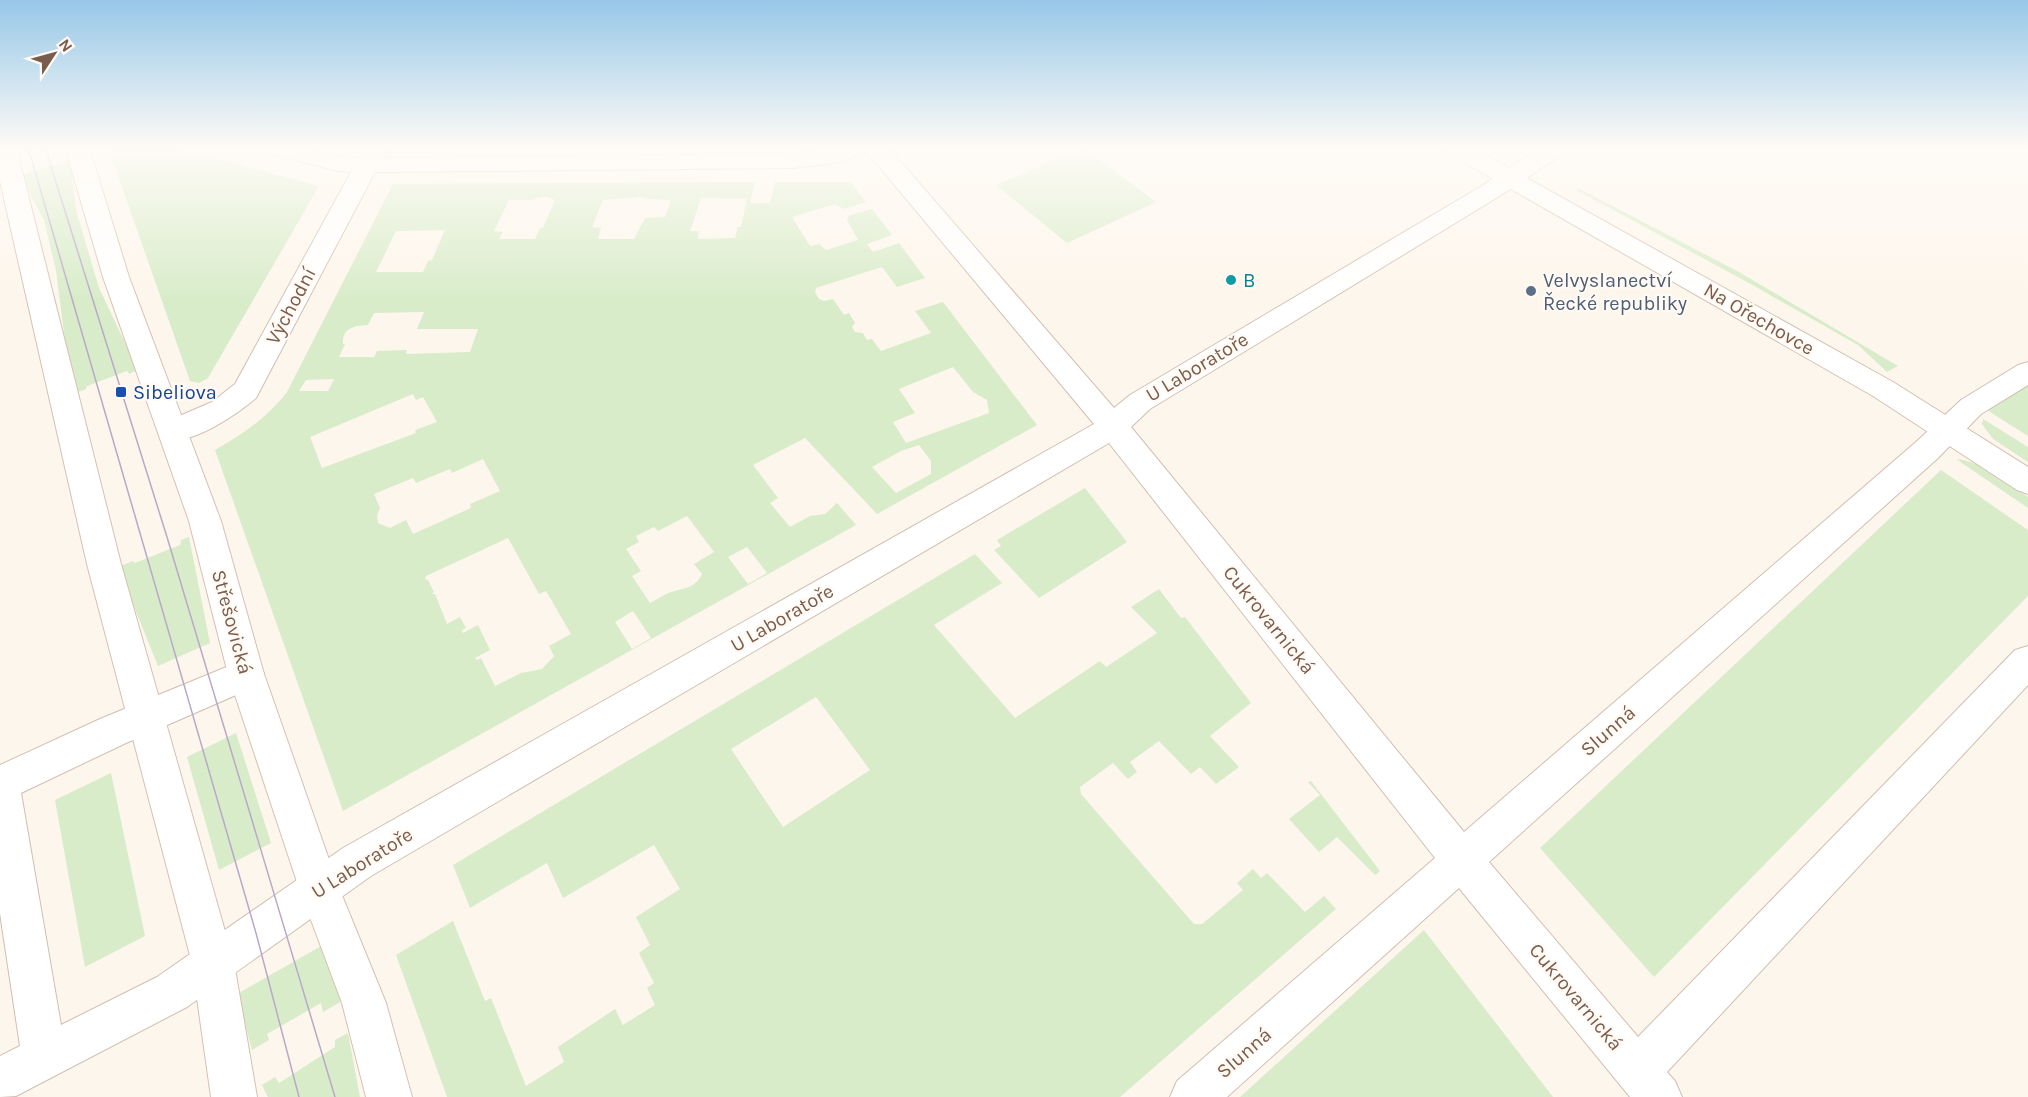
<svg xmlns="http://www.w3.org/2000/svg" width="2028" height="1097" font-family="Karla,sans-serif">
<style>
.green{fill:#d8ecc9;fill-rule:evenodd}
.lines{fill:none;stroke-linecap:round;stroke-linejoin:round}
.street-casing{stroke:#d1beb0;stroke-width:2}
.secondary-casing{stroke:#d6c0b0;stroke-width:2}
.street{fill:#fff;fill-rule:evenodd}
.secondary{fill:#fff;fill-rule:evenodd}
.tram{stroke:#b9a8c9;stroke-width:1.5}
.culture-dot{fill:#0f9aa8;stroke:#fffaf3;stroke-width:2}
.service-dot{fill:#5c6f8a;stroke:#fffaf3;stroke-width:2}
.transit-dot{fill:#1a4fb4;stroke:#fffaf3;stroke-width:2}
.labels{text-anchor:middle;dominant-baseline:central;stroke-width:4.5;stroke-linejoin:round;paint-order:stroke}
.culture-label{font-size:20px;fill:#0d838f;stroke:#fffaf3;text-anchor:start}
.service-label{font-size:20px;fill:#4e5e75;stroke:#fffaf3;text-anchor:start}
.street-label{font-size:20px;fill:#7a5c4d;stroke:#fffaf3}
.transit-label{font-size:20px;fill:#164399;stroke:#fffaf3;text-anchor:start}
</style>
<rect width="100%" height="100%" fill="#fdf6ec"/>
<path class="green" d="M 108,147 L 172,147 L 319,186 L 208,378 L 199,383 L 190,381 Z
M 1083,148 L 1156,202 L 1067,243 L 996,185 Z
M 70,160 L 76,210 L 99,288 L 138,370 L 129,374 L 127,371 L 87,386 L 86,389 L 72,394 L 56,271 L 44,220 L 20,175 Z
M 755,182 L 750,203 L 770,203 L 775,182 L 851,182 L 866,202 L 844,209 L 835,204 L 792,217 L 808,243 L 811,246 L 819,244 L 826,250 L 858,240 L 847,220 L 848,216 L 872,209 L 892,235 L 867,244 L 873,252 L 899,243 L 925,278 L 897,287 L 882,267 L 816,288 L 815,292 L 819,299 L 824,301 L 833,299 L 844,315 L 849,313 L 855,323 L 852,327 L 855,332 L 863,333 L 867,340 L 872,339 L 881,351 L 931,333 L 915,311 L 943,302 L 1037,425 L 877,514 L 805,438 L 753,465 L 778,498 L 770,503 L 790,527 L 810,516 L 825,514 L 837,503 L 856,525 L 343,811 L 215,450 C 243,434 268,417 287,392 L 393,184 ZM 539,197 L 548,197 L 555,200 L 543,228 L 540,228 L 535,239 L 499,239 L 503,232 L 494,231 L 509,200 L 532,200 ZM 641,197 L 650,199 L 671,200 L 665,217 L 645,218 L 634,239 L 598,239 L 601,228 L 592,227 L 603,200 ZM 701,198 L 747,199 L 741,227 L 738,227 L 735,238 L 698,239 L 699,231 L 690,231 ZM 445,230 L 432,260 L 428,261 L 423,272 L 376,272 L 396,231 ZM 424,312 L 417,329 L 478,329 L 470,352 L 406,354 L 407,350 L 377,351 L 374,357 L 339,357 L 345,344 L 343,344 C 342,327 355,326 368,325 L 374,313 ZM 953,367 L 973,392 L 987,400 L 989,413 L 906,443 L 893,422 L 915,413 L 899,389 ZM 334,379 L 328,391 L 299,391 L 306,380 ZM 413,394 L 416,400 L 423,397 L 437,422 L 415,430 L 416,433 L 322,468 L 310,437 ZM 919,445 L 931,461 L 931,474 L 896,493 L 872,467 L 901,451 ZM 483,459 L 500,491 L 470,504 L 471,508 L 413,534 L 406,520 L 390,528 L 378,523 L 377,516 L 380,508 L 374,494 L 413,478 L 416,483 L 450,469 L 452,473 ZM 687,516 L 714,552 L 694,564 L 702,574 C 694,590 682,588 668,593 C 662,596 656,600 650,603 L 632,576 L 641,571 L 626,549 L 639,542 L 636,536 L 654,527 L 658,531 ZM 508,538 L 539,594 L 546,591 L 571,634 L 549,646 L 554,656 L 542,669 L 521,673 L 495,686 L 481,658 L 477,660 L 475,658 L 490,650 L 478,625 L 463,633 L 462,630 L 466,628 L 460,617 L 447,624 L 435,594 L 432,594 L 434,592 L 428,580 L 425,579 L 426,576 ZM 747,547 L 767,573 L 748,584 L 728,557 ZM 633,611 L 651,638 L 632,649 L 615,622 Z
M 1578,188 L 1739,272 L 1898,366 L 1887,372 L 1858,345 L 1749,283 L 1576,190 Z
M 2028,385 L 2028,436 L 1987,410 Z
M 1983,419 L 2028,447 L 2028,462 L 1993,439 L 1982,424 Z
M 1956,459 C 1982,461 2007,483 2028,497 L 2028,508 Z
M 1941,470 L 2028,530 L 2028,596 L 1654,977 L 1540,848 Z
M 1085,488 L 1127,542 L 1039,598 L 994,550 L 1001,546 L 997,540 Z
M 189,537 L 210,643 L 158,666 L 118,567 L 133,561 L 135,563 L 180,545 L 181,540 Z
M 975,554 L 1002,583 L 934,625 L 1015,718 L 1100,661 L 1106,667 L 1157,633 L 1131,607 L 1159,589 L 1181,618 L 1185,617 L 1251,703 L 1210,736 L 1239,767 L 1216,784 L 1200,767 L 1191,774 L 1159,741 L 1130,762 L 1137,772 L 1128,779 L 1113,763 L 1080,787 L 1081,794 L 1194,924 L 1202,924 L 1243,890 L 1237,883 L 1253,869 L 1261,878 L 1267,873 L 1305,912 L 1324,896 L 1336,909 L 1120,1097 L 447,1097 L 396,955 L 453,921 L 485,1001 L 491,998 L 526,1086 L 564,1062 L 558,1047 L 615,1009 L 623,1025 L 655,1005 L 647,988 L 654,983 L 639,953 L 650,945 L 636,917 L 680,889 L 654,845 L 563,898 L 547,863 L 470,908 L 453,865 ZM 816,697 L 870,770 L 783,827 L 731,749 Z
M 236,733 L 271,843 L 219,870 L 187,757 Z
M 111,773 L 145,936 L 85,967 L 55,800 Z
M 1311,781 L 1380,871 L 1375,875 L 1337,837 L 1319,852 L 1289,819 L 1320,795 L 1308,782 Z
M 1424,930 L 1553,1097 L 1240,1097 Z
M 323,945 L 342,1001 L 323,1012 L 321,1003 L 267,1034 L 269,1040 L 252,1050 L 237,994 Z
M 348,1033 L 360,1097 L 268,1097 L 262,1085 L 275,1077 L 279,1083 L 335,1047 L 335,1040 Z"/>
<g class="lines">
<defs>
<path id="street" d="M 259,147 L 299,147 L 339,157 L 359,158 L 365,147 L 385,147 L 387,149 L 382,158 L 793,154 L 838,147 L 888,147 L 1114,408 L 1130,395 L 1480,187 L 1542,147 L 1570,147 L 1566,152 L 1498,197 L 1150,409 L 1131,427 L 1464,832 L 1916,442 L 1961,400 L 2018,365 L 2028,362 L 2028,385 L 1981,414 L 1938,458 L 1489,862 L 1638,1037 L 2015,650 L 2028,646 L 2028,685 L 1667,1072 L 1675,1081 L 1682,1097 L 1630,1097 L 1459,888 L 1227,1097 L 1170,1097 L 1177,1081 L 1435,858 L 1109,443 L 371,876 L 187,1007 L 16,1096 L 0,1097 L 0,1056 L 20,1046 L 0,913 L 0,765 L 100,719 L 246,659 L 259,663 L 264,674 L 259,685 L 126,743 L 21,793 L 61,1025 L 157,977 L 343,848 L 1094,424 L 867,152 L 836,163 L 793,168 L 375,172 L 256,398 C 236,415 190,447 163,439 L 159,431 L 163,423 L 212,402 L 235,384 L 351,172 L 339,171 L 263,152 Z"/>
<path id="secondary" d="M 0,147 L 16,147 L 121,564 L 234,963 L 257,1097 L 211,1097 L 192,963 L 87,564 L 0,181 Z
M 65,147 L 89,147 L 129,277 L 221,521 L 264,674 L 339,888 L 386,1003 L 412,1097 L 366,1097 L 342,1003 L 299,888 L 228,674 L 189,521 L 103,277 Z
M 1442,147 L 1471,147 L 1893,382 L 2028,467 L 2028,494 L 2017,490 L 1873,396 L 1446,152 Z"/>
</defs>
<use href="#street" class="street-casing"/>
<use href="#secondary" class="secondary-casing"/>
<use href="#street" class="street"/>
<use href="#secondary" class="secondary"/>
<path class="tram" d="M 28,147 L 256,933 L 299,1097
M 45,147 L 167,537 L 335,1097"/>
</g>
<linearGradient id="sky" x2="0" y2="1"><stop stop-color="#97c7e8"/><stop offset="0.49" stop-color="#fefbf6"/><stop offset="1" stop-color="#fefbf6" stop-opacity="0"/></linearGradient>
<rect width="2028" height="301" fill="url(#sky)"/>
<circle class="culture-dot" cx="1231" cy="280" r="6"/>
<circle class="service-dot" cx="1531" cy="291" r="6"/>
<rect class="transit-dot" x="115" y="386" width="12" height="12" rx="3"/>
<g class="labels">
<g class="culture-label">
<text x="1243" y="280">B</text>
</g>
<g class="service-label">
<text x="1543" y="280">Velvyslanectví<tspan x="1543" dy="23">Řecké republiky</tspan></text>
</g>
<g class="street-label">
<text transform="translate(291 306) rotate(-62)">Východní</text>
<text transform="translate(1759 319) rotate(30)">Na Ořechovce</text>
<text transform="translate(1197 367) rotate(-31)">U Laboratoře</text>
<text transform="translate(782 618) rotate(-30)">U Laboratoře</text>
<text transform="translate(1269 620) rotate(51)">Cukrovarnická</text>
<text transform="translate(232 622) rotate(75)">Střešovická</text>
<text transform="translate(1608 731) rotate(-41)">Slunná</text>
<text transform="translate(362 863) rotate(-32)">U Laboratoře</text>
<text transform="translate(1576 997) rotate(50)">Cukrovarnická</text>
<text transform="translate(1244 1053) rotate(-41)">Slunná</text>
</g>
<g class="transit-label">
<text x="133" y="392">Sibeliova</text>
</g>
</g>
<g transform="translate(54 54) rotate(54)" stroke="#fffaf3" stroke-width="4.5" paint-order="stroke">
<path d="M0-4.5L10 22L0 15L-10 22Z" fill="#7a5c4d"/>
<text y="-9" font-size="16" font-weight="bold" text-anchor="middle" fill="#7a5c4d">N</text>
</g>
</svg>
